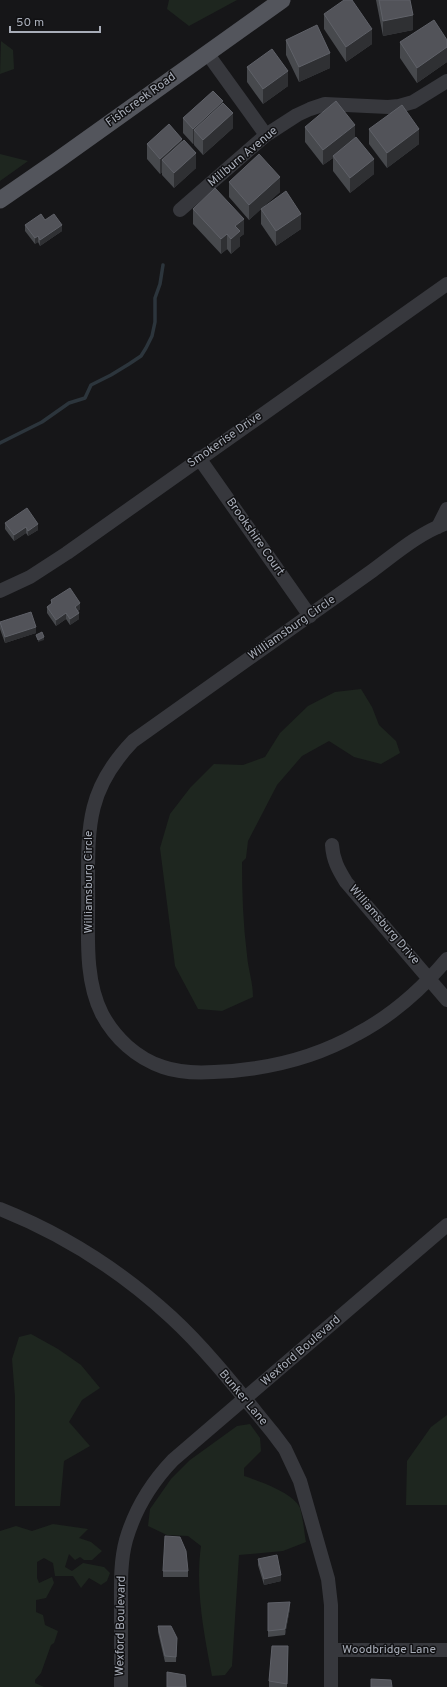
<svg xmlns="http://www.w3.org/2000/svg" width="447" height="1687" font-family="Overpass,sans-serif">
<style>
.green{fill:#1e261f}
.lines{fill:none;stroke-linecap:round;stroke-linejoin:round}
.stream{stroke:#2c353c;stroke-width:3.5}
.minor{stroke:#37383d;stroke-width:14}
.major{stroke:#53555c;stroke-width:17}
.wall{fill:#47494d}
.shaded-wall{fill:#2f3033}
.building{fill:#525359;stroke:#5f6168}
.labels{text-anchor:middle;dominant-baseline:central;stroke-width:3;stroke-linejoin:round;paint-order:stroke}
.street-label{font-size:12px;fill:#a8adb8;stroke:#111113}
</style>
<rect width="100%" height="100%" fill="#161618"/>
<path class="green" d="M 169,0 L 237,0 L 189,26 L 167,9 Z
M 1,41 L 13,50 L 14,69 L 0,74 Z
M 0,154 L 28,161 L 0,181 Z
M 361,689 L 372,707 L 379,725 L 396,741 L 400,753 L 381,764 L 354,757 L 329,741 L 302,756 L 277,785 L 248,841 L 246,858 L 242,862 C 242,893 243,924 247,955 C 248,969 253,982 253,997 L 222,1011 L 198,1009 L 175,966 L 160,848 L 170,814 L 190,788 L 214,764 L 243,765 L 265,757 L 280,733 L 308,706 L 335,692 Z
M 31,1334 L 58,1349 L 81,1365 L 100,1388 L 82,1400 L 69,1422 L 90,1446 L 64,1461 L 60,1506 L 15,1506 L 15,1397 L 12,1359 L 19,1337 Z
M 447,1415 L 447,1505 L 406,1505 L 407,1461 L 431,1427 Z
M 250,1424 L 260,1438 L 261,1451 L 244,1468 L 244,1476 C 259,1481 294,1493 300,1508 C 303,1518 304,1531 306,1542 L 283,1551 L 239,1555 L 232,1666 L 225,1675 L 212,1676 C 204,1634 195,1589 201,1546 L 188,1536 L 167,1535 L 148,1526 L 150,1509 L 171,1479 L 190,1460 L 237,1426 Z
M 53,1524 L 88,1529 L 79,1538 L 91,1542 L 102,1551 L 92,1560 L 84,1560 L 80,1557 L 75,1560 L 69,1554 L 65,1567 L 72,1571 L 83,1563 L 104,1567 L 110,1573 L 107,1581 L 101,1585 L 89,1578 L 81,1588 L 73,1576 L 55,1576 L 53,1563 L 44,1558 L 37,1562 L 37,1578 L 39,1583 L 52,1577 L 54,1583 L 46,1598 L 36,1600 L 36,1612 L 43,1615 L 45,1625 L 58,1631 L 54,1643 L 51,1645 L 41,1673 L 35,1680 L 35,1683 L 44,1687 L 0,1687 L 0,1531 L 16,1526 L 32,1531 Z"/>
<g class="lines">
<path class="stream" d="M 0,443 L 42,422 L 69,403 L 85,398 L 91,385 L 111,375 L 129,364 L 141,356 L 146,348 L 152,336 L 155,322 L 155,298 L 160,284 L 163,265"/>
<path class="minor" d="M 207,53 L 266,135
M 180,210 L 266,135 L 297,115 L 310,109 L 325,104 L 388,107 L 399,106 L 413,102 L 447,81
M 199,458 L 310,616
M 447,523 C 419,533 395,554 372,571 L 133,741 C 87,789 88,825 88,888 C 89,928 83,977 102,1014 C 115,1038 136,1058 163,1067 C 180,1073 197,1073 214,1072 C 264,1070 313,1059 357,1034 C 391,1016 422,989 447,959
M 438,527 L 447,509
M 0,591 L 30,577 L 67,553 L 447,284
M 332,845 C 333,860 338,869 346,882 L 447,1000
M 0,1209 C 63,1234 121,1271 171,1317 C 208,1351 241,1394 273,1433 L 285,1449 L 300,1481 L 328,1579 L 331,1605 L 331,1687
M 331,1650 L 447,1650
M 121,1687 C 121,1660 121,1634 121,1607 C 121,1586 120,1562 126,1540 C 135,1509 151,1483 173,1460 L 447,1225"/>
<path class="major" d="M 0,200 L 58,160 L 282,0"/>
</g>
<path class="wall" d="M 376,0 L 410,0 L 413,30 L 383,36 Z
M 324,14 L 372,44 L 346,62 L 324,29 Z
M 286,40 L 330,68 L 299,82 L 286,55 Z
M 447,40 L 447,62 L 417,83 L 400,58 L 400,42 Z
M 247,67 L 288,86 L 263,104 L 247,82 Z
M 223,104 L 233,128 L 203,155 L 194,145 L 194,143 L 193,144 L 183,133 L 183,118 Z
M 305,127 L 355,138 L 374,174 L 350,193 L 333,171 L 333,158 L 323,165 L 305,142 Z
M 369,129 L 419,144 L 387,168 L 369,144 Z
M 182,141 L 196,168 L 174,188 L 162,175 L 162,172 L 160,174 L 147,159 L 147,144 Z
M 229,182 L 280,192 L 264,206 L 301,229 L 276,246 L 261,224 L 261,209 L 249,220 L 229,197 Z
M 193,209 L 244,234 L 240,237 L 240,246 L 231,254 L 227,249 L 221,254 L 193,224 Z
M 45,220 L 62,231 L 40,246 L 38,242 L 35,244 L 25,231 L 25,225 Z
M 5,523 L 38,530 L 28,536 L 26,533 L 14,541 L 5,529 Z
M 51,600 L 80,609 L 78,611 L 79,619 L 70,625 L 66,619 L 56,626 L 47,613 L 47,607 L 51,604 Z
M 0,622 L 36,633 L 5,643 L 0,629 Z
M 258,1559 L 281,1581 L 264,1585 L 258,1565 Z
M 163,1571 L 188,1571 L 188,1577 L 163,1577 Z
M 268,1603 L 290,1608 L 285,1635 L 268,1637 Z
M 158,1626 L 177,1638 L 176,1662 L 165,1662 L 158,1632 Z
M 288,1646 L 287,1687 L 269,1687 L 269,1681 Z"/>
<path class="shaded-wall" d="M 413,15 L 413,30 L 383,36 L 383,21 Z
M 372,29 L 372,44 L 346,62 L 346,47 Z
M 447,47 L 447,62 L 417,83 L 417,68 Z
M 330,53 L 330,68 L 299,82 L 299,67 Z
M 288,71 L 288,86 L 263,104 L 263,89 Z
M 223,101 L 223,116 L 194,130 L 194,143 L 193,144 L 193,129 Z
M 233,113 L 233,128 L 203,155 L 203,140 Z
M 355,125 L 355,140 L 333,156 L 333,158 L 323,165 L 323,150 Z
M 419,129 L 419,144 L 387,168 L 387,153 Z
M 182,139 L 182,154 L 162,160 L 162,172 L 160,174 L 160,159 Z
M 196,153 L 196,168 L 174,188 L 174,173 Z
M 374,159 L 374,174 L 350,193 L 350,178 Z
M 280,177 L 280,192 L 249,220 L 249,205 Z
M 301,214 L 301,229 L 276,246 L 276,231 Z
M 244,219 L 244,234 L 240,237 L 240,246 L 231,254 L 231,239 L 235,226 Z
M 62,225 L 62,231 L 40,246 L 40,240 Z
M 227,234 L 227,249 L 221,254 L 221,239 Z
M 38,236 L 38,242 L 35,244 L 35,238 Z
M 38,524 L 38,530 L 28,536 L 28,531 Z
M 26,527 L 26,533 L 14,541 L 14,535 Z
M 80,603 L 80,609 L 75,613 L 75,607 Z
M 66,613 L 66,619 L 56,626 L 56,620 Z
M 79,613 L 79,619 L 70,625 L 70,619 Z
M 36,627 L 36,633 L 5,643 L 5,637 Z
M 44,637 L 44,640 L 38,642 L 38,640 Z
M 281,1575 L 281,1581 L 264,1585 L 264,1579 Z
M 290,1602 L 290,1608 L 285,1635 L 285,1629 Z"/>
<path class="building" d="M 344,0 L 352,0 L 372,29 L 346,47 L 324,14 Z
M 379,0 L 410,0 L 413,15 L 383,21 Z
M 434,20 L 447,40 L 447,47 L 417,68 L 400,42 Z
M 317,25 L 330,53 L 299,67 L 286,40 Z
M 272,49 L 288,71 L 263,89 L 247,67 Z
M 213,91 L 223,101 L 193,129 L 183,118 Z
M 336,101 L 355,125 L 323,150 L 305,127 Z
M 223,103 L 233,113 L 203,140 L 194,130 Z
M 402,105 L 419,129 L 387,153 L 369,129 Z
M 169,124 L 182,139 L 160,159 L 147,144 Z
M 356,137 L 374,159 L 350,178 L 333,156 Z
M 184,140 L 196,153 L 174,173 L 162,160 Z
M 259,154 L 280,177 L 249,205 L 229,182 Z
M 215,188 L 244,219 L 235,226 L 240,231 L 231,239 L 227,234 L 221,239 L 193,209 Z
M 286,191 L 301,214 L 276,231 L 261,209 Z
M 41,214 L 45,220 L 54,214 L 62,225 L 40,240 L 38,236 L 35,238 L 25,225 Z
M 27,508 L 38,524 L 28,531 L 26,527 L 14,535 L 5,523 Z
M 70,588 L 80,603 L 75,607 L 79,613 L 70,619 L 66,613 L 56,620 L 47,607 L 52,603 L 51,600 Z
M 31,612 L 36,627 L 5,637 L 0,622 Z
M 42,632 L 44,637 L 38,640 L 36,635 Z
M 165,1536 L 180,1537 L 186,1551 L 188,1571 L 163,1571 Z
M 277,1555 L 281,1575 L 264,1579 L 258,1559 Z
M 290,1602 L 285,1629 L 268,1631 L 268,1603 Z
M 158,1626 L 171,1626 L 177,1638 L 176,1657 L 165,1656 Z
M 272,1646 L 288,1646 L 287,1684 L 269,1681 Z
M 167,1672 L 185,1675 L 186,1687 L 167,1687 Z
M 371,1679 L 391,1680 L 392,1687 L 371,1687 Z"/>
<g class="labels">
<g class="street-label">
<text transform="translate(141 100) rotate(-36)">Fishcreek Road</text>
<text transform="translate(243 157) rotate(-40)">Millburn Avenue</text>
<text transform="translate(225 440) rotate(-35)">Smokerise Drive</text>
<text transform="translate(255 537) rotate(55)">Brookshire Court</text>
<text transform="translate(292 628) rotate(-35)">Williamsburg Circle</text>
<text transform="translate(89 882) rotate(-90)">Williamsburg Circle</text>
<text transform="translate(384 925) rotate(49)">Williamsburg Drive</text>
<text transform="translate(301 1351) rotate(-41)">Wexford Boulevard</text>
<text transform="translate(243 1398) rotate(50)">Bunker Lane</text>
<text transform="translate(121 1626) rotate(-89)">Wexford Boulevard</text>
<text x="389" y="1650">Woodbridge Lane</text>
</g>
</g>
<path d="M10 26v6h90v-6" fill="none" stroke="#a8adb8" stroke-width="2"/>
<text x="16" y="26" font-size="12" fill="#a8adb8" stroke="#111113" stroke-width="3" paint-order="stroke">50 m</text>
</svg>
